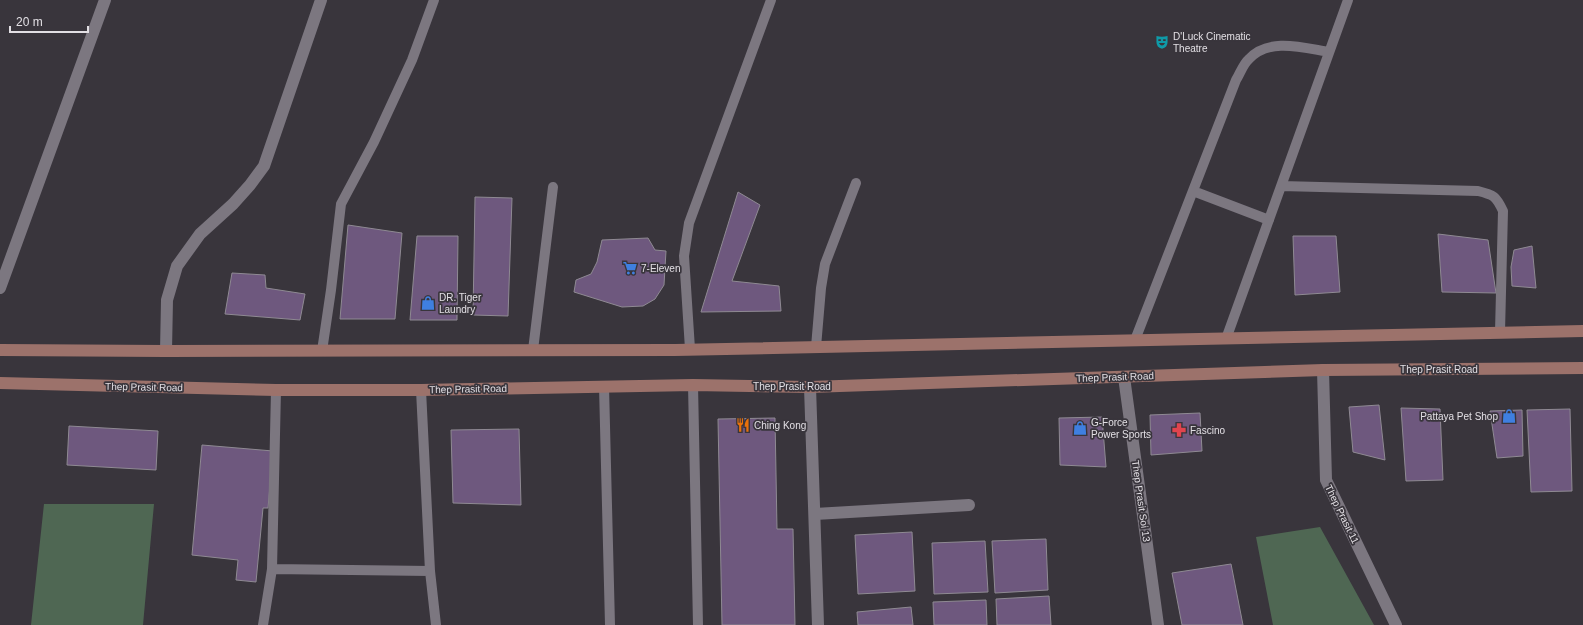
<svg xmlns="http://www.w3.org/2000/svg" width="1583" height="625" font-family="Helvetica,sans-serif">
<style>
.green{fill:#4f6753}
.building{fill:#6e587e;stroke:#8f8a93}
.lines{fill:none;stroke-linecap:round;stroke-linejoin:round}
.lane{stroke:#7c7780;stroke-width:10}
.street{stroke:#7c7780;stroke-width:12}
.secondary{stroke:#9c726b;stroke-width:12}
.labels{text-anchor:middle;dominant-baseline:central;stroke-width:3.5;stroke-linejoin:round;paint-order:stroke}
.poi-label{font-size:10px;fill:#e2dfe4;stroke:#39353c;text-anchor:start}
.street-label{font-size:10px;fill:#e2dfe4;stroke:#39353c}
</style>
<rect width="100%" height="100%" fill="#39353c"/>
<path class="green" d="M 44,504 L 154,504 L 143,625 L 31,625 Z
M 1320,527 L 1374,625 L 1273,625 L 1256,537 Z"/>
<path class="building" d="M 738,192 L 760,205 L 732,281 L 779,286 L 781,311 L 701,312 Z
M 475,197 L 512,198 L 508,316 L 473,315 Z
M 348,225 L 402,233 L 395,319 L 340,319 Z
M 1438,234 L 1488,240 L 1496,293 L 1442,292 Z
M 417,236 L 458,236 L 457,320 L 410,320 Z
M 1293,236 L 1336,236 L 1340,292 L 1295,295 Z
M 648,238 L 655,250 L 666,251 L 664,285 L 655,299 L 643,306 L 622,307 L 574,292 L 576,280 L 591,274 L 597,262 L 602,240 Z
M 1532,246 L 1536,288 L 1512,286 L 1511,267 L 1514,250 Z
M 232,273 L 265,275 L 266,288 L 305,294 L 300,320 L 225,314 Z
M 1379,405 L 1385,460 L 1353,452 L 1349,407 Z
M 1401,408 L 1440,409 L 1443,480 L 1406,481 Z
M 1570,409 L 1572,491 L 1531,492 L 1527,410 Z
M 1522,410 L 1523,456 L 1497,458 L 1490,411 Z
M 1200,413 L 1202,451 L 1151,455 L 1150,415 Z
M 1102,417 L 1106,467 L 1060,465 L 1059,418 Z
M 775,418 L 777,529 L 793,529 L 795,625 L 722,625 L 718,419 Z
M 69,426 L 158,431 L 156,470 L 67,465 Z
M 519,429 L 521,505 L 453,503 L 451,430 Z
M 202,445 L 273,451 L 268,508 L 263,508 L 256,582 L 236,580 L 238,560 L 192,555 Z
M 912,532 L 915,591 L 858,594 L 855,535 Z
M 1046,539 L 1048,590 L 995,593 L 992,541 Z
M 985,541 L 988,592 L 934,594 L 932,543 Z
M 1231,564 L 1243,625 L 1182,625 L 1172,573 Z
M 1049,596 L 1051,625 L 997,625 L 996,599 Z
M 986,600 L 987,625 L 934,625 L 933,602 Z
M 911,607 L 913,625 L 858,625 L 857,612 Z"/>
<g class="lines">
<path class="lane" d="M 1281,186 L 1478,191 C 1494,195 1496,196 1503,211 L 1500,332
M 1193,191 L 1269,220
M 1226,339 L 1348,0
M 1135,340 L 1236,80 C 1240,74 1243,64 1249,59 C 1269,37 1304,48 1329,52
M 816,347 L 821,288 L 825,264 L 856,183
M 690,349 L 684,256 L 689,223 L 771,0
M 533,350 L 553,187
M 322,351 L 331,290 L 341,204 L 374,142 L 412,60 L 434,0
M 693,385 L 698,625
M 604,386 L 610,625
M 421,390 L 430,571 L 436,625
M 272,569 L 430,571
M 263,625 L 272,569 L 276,390"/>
<path class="street" d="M 0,288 L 105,0
M 166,351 L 167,300 L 177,266 L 200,234 L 233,204 L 250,185 L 264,166 L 321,0
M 1323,370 L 1326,480 L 1396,625
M 1124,377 L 1158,625
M 810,387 L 818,625
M 815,514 L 969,505"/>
<path class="secondary" d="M 0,350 L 166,351 L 675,350 L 1583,331
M 0,383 L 276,390 L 421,390 L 693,385 L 810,387 L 1323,370 L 1583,368"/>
</g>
<defs>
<symbol id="theatre-bare" viewBox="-9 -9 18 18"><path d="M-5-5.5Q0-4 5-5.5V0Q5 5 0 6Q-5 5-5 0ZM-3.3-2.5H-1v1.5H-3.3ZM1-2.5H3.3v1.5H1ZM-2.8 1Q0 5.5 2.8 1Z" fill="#0f9aa8" stroke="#39353c" stroke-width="2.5" paint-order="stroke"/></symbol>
<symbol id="supermarket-bare" viewBox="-9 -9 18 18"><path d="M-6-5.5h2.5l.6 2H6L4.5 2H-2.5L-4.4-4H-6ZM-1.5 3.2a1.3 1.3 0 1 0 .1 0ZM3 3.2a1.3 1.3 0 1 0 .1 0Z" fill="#3f7fe0" stroke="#39353c" stroke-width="2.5" paint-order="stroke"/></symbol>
<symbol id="shop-bare" viewBox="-9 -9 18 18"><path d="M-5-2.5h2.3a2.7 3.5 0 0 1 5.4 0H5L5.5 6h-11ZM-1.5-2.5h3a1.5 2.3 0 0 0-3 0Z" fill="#3f7fe0" stroke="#39353c" stroke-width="2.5" paint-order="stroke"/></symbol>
<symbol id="restaurant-bare" viewBox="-9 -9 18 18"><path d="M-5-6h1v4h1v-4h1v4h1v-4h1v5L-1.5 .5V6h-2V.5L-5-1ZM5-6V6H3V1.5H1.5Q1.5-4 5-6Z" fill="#e8710a" stroke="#39353c" stroke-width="2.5" paint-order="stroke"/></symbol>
<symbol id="pharmacy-bare" viewBox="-9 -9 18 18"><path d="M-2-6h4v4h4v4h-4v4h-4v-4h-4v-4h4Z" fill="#e0444e" stroke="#39353c" stroke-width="2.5" paint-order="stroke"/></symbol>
</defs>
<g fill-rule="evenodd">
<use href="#theatre-bare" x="1152" y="32" width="20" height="20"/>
<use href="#supermarket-bare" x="620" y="258" width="20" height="20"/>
<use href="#shop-bare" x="418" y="293" width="20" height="20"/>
<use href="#shop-bare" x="1499" y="406" width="20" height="20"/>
<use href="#restaurant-bare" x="733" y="415" width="20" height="20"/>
<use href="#shop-bare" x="1070" y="418" width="20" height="20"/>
<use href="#pharmacy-bare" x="1169" y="420" width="20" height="20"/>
</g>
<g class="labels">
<g class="poi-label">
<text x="1173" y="36">D'Luck Cinematic<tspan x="1173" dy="12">Theatre</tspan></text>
<text x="641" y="268">7-Eleven</text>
<text x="439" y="297">DR. Tiger<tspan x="439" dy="12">Laundry</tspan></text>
<text x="1498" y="416" text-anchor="end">Pattaya Pet Shop</text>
<text x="1091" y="422">G-Force<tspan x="1091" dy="12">Power Sports</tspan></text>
<text x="754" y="425">Ching Kong</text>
<text x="1190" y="430">Fascino</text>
</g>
<g class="street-label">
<text x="1439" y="369">Thep Prasit Road</text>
<text transform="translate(1115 377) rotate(-2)">Thep Prasit Road</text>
<text x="792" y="386">Thep Prasit Road</text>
<text transform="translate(144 387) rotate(1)">Thep Prasit Road</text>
<text transform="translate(468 389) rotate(-1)">Thep Prasit Road</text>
<text transform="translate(1141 501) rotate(82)">Thep Prasit Soi 13</text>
<text transform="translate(1342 514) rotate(64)">Thep Prasit 11</text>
</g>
</g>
<path d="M10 26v6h78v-6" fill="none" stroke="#e2dfe4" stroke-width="2"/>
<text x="16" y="26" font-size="12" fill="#e2dfe4" stroke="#39353c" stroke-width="3" paint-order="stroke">20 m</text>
</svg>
